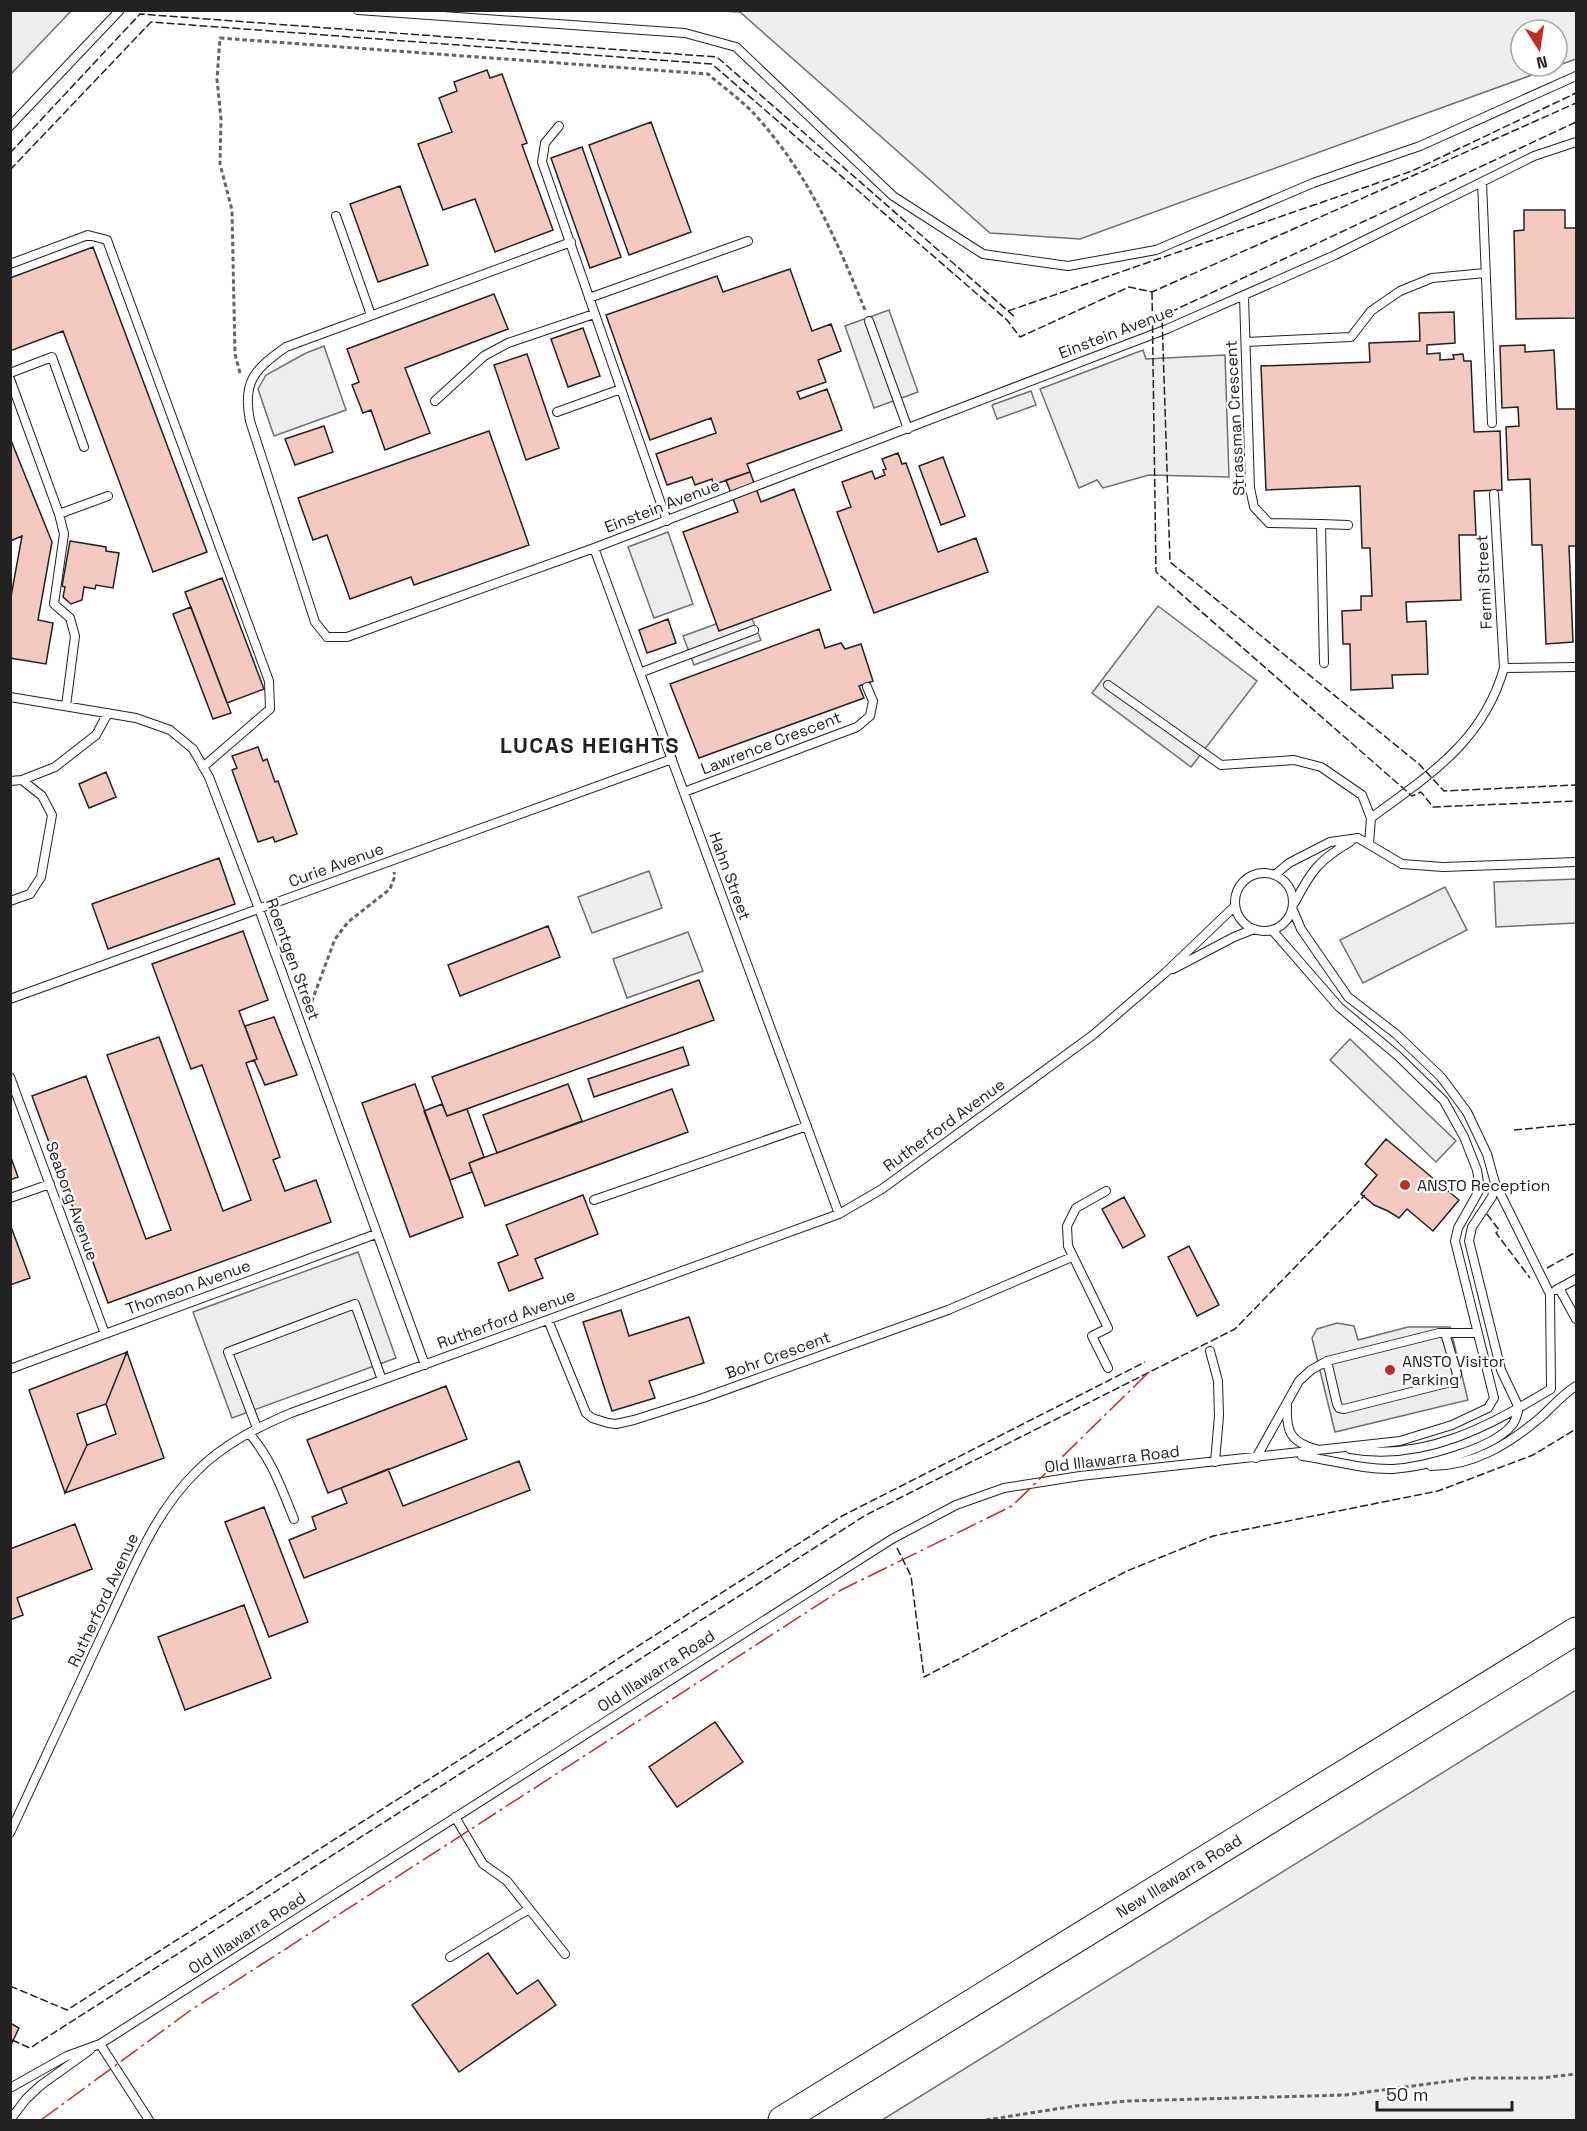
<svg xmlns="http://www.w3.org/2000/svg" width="1587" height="2131" font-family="'Space Grotesk',sans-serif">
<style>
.green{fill:#eee;stroke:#6f6f6f;stroke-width:1.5;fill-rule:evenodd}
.parking{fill:#ededed;stroke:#6f6f6f;stroke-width:1.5}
.building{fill:#f3c9c0;stroke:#222;stroke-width:1.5}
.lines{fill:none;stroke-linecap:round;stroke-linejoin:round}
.service-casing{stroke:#222;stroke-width:10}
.trunk-casing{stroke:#222;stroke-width:29}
.path{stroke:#646464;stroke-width:3;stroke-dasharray:4.5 3;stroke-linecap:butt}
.service{stroke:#fff;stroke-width:8}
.trunk{stroke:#fff;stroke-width:27}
.fence{stroke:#222;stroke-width:1.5;stroke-dasharray:8 3;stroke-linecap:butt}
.power{stroke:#c62828;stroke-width:1.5;stroke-dasharray:21 4.5 3 4.5;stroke-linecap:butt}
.poi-dot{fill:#c62828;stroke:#fff;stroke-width:2}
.labels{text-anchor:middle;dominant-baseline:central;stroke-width:4.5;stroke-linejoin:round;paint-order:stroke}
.street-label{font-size:16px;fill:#222;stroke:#fff}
.poi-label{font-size:16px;fill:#222;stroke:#fff;text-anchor:start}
.district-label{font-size:22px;font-weight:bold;letter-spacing:1.5px;fill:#222;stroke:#fff}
</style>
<rect width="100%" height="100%" fill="#fff"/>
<path class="green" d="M 11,10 L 71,11 L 11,74 L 10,11 Z
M 720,11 L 1576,11 L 1576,59 L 1080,239 L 990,233 L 740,12 ZM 1521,30 L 1557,30 L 1557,66 L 1521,66 Z
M 649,871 L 662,908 L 592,933 L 578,897 Z
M 1576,1690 L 1576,2120 L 882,2120 Z"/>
<path class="parking" d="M 889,310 L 918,392 L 874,408 L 845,326 Z
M 324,346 L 346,410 L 274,436 L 258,389 L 266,375 L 306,353 Z
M 1143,350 L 1146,359 L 1225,355 L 1229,477 L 1149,475 L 1103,488 L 1097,480 L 1079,488 L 1040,389 Z
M 1031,391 L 1036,405 L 997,419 L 992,405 Z
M 668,532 L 693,604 L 654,618 L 628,547 Z
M 1158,606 L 1257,681 L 1191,767 L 1092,693 Z
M 749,612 L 761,640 L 694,665 L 683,636 Z
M 1576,879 L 1576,923 L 1496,927 L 1494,882 Z
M 1445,887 L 1467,930 L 1363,983 L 1340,940 Z
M 688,932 L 703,971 L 627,998 L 613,959 Z
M 1350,1039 L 1456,1141 L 1436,1162 L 1330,1060 Z
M 358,1252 L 396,1358 L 232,1418 L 193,1312 Z
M 1337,1323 L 1354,1326 L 1358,1340 L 1408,1327 L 1450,1327 L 1468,1400 L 1335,1432 L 1312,1338 L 1317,1329 Z"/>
<path class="building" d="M 487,70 L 490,78 L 502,74 L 527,143 L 522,145 L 553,230 L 495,252 L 475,199 L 443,210 L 418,144 L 452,132 L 439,98 L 457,91 L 454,82 Z
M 651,122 L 691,232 L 629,255 L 589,145 Z
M 582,147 L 621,257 L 590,268 L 551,158 Z
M 400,186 L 428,265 L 378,282 L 350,204 Z
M 1524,210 L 1565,210 L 1565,228 L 1576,228 L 1576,318 L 1516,319 L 1514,231 L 1524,230 Z
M 93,247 L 207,552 L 153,572 L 63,331 L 10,351 L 10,278 Z
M 790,269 L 812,331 L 831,324 L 841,351 L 818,360 L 826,382 L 797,392 L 800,399 L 827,389 L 842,430 L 747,464 L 750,472 L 713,485 L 712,479 L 695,485 L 692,477 L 667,485 L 656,454 L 716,433 L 711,418 L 650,440 L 606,315 L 717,276 L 723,292 Z
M 494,294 L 508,329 L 405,368 L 430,433 L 385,450 L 371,410 L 363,413 L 352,385 L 359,382 L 347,349 Z
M 1454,312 L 1455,343 L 1427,345 L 1427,354 L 1440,353 L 1440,360 L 1454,359 L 1453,355 L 1463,354 L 1464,361 L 1471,361 L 1474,432 L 1500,431 L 1502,490 L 1474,491 L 1476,535 L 1459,535 L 1461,600 L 1406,602 L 1407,622 L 1426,621 L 1428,674 L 1392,675 L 1393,688 L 1351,690 L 1350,644 L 1343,644 L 1342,611 L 1361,610 L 1361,596 L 1372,596 L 1370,548 L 1362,548 L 1360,486 L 1266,490 L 1261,366 L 1370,362 L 1369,343 L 1420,341 L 1419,313 Z
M 583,328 L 600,376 L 568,387 L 551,339 Z
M 1525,345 L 1525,352 L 1554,350 L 1557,409 L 1576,409 L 1576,546 L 1569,546 L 1573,642 L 1546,644 L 1542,545 L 1532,545 L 1530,479 L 1508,480 L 1506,427 L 1519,426 L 1518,407 L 1502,408 L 1500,346 Z
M 527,354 L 559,448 L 526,460 L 494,365 Z
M 324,426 L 333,452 L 295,465 L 285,439 Z
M 489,431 L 529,545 L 414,585 L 411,577 L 350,599 L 327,535 L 313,540 L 298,498 Z
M 10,438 L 52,542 L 38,620 L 53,623 L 46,664 L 10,658 L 10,602 L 22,536 L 10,541 Z
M 898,453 L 902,464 L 906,463 L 938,552 L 976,538 L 988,572 L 874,613 L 837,512 L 851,507 L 842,482 L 872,471 L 875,479 L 885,475 L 883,470 L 886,469 L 882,459 Z
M 943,457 L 965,516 L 941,525 L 919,466 Z
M 750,472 L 761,502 L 794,489 L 831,590 L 719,631 L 683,532 L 738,512 L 726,480 Z
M 70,541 L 106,547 L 106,551 L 119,553 L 113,588 L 96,585 L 95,589 L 84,587 L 82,600 L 71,604 L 63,597 L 65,587 L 62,586 Z
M 222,578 L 264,689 L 227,703 L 185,592 Z
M 191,607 L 231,713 L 213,719 L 173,614 Z
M 668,619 L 676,643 L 647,653 L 639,630 Z
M 819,629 L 825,648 L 841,643 L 845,649 L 861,644 L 873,681 L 859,686 L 864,698 L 699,758 L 670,684 Z
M 258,747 L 263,761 L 267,759 L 275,782 L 278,781 L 297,834 L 275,842 L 273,837 L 258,842 L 232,770 L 237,768 L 232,756 Z
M 106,772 L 116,797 L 89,808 L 79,784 Z
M 219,858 L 235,904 L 108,949 L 92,904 Z
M 548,926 L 560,957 L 460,996 L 448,965 Z
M 243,931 L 268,1000 L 239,1011 L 257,1059 L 246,1063 L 280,1157 L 273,1160 L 285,1191 L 316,1180 L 331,1222 L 108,1303 L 32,1096 L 86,1076 L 146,1239 L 171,1230 L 107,1055 L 159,1037 L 223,1211 L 251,1200 L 202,1065 L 191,1069 L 152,964 Z
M 699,980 L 714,1020 L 447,1116 L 432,1077 Z
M 274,1017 L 297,1075 L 265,1085 L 254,1060 L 257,1059 L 245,1026 Z
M 683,1047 L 689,1065 L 594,1097 L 588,1079 Z
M 415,1084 L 463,1217 L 410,1237 L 362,1103 Z
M 568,1084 L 582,1121 L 497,1153 L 483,1115 Z
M 672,1089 L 688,1132 L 485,1206 L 469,1163 Z
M 442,1104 L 447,1116 L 467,1109 L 484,1157 L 469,1163 L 472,1172 L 450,1180 L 424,1111 Z
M 1386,1139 L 1459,1200 L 1433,1231 L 1407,1209 L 1399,1218 L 1388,1211 L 1374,1205 L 1361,1194 L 1377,1175 L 1365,1164 Z
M 10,1155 L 18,1177 L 10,1180 Z
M 583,1195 L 598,1234 L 535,1259 L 543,1278 L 509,1291 L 498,1263 L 518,1255 L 506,1225 Z
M 1124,1197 L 1145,1236 L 1123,1248 L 1102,1209 Z
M 10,1224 L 30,1278 L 10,1285 Z
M 1189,1246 L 1219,1305 L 1197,1316 L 1168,1257 Z
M 621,1310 L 629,1336 L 689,1317 L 704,1363 L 649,1381 L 655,1398 L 612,1411 L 583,1322 Z
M 127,1352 L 164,1458 L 65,1493 L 87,1445 L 116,1434 L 106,1404 Z
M 127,1352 L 106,1404 L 77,1414 L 87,1445 L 65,1493 L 29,1390 Z
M 446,1386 L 467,1439 L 328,1493 L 307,1440 Z
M 519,1461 L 530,1490 L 304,1578 L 289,1540 L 316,1529 L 312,1517 L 347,1503 L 341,1488 L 388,1469 L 403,1506 Z
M 264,1507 L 308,1622 L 269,1637 L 225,1522 Z
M 75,1524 L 92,1569 L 17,1598 L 23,1615 L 10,1620 L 10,1549 Z
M 244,1605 L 271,1678 L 185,1710 L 158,1637 Z
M 715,1722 L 743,1762 L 677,1807 L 649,1767 Z
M 488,1953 L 517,1994 L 538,1980 L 556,2005 L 459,2072 L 412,2005 Z
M 10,2023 L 19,2028 L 10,2047 Z"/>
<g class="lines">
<defs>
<path id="service" d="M 358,10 L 685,33 L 736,47 L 893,196 L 983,254 L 1068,266 L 1156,250 L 1313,183 L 1420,146 L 1576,76
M 10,126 L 120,10
M 559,126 L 545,143 L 542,162 L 667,521
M 1482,182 L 1492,423
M 336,216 L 371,315
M 571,242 L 286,347 C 255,369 242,381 250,421 L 315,622 L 327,637 L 347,637 L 594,548 L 1167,329 L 1335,255 L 1534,156 L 1576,142
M 10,264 L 88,235 L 107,240 L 269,681 L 270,709 L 203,767
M 1244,296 L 1250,488 L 1254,507 L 1269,523 L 1321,524 L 1324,663
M 589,298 L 748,241
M 869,321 L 908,429
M 1246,342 L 1351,337 L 1371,311 L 1400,291 L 1432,278 L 1485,273
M 10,373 L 52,357 L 84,447
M 10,379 L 59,514 L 64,534 L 54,604 L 70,618 L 75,636 L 66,706
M 435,401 L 484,356 L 508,343 L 594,314
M 557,412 L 621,389
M 59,514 L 108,496
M 1321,524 L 1348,525
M 594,548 L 839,1214
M 1504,668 L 1576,667
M 642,672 L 754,630
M 1108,685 L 1221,765 L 1294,760 L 1321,767 L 1362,795 L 1371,818 L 1369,844
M 10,697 L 136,718 L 170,730 L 193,749 L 209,777 L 259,909 L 425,1365
M 10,781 L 22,780 L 55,767 L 96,735 L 108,713
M 684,792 L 857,727 L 870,716 L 873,701 L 867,687
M 1371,818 C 1429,775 1483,742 1504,668 L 1494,494
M1235 902a29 29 0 1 1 58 0a29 29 0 1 1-58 0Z
M 1276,874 L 1289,863 L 1330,842 L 1358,838 L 1402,864 L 1443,867 L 1576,862
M 10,901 L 30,894 L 41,877 L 52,815 L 42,796 L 22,780
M 1295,902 C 1311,871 1319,860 1350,842
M 1293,910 L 1301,929 L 1348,997 L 1396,1034 L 1441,1077 L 1467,1112 L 1487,1154 L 1495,1183 L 1492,1197 L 1472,1227 L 1469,1241 L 1501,1370 L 1519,1408 C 1517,1414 1516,1421 1512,1425 C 1493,1449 1423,1467 1393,1469 C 1363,1470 1332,1460 1302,1456
M 1173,969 L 1234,937 L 1254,929
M 10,999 L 672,759
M 10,1077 L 105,1334
M 1106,1191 L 1076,1208 L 1067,1226 L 1068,1246 L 1108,1328 L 1092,1336 L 1108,1368
M 10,1198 L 50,1184
M 594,1200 L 807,1126
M 1559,1288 L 1576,1319
M 1556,1290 L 1576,1279
M 548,1320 L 586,1413 L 592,1418 L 608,1423 L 616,1424 L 634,1420 L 703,1398 L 948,1310 L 1072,1257
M 1210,1351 L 1218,1381 L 1219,1416 L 1215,1462
M 1327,1361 L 1337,1404 L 1339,1408 L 1344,1409 L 1451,1382 L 1455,1379 L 1457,1374 L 1445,1333
M 10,1369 L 376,1234
M 1287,1406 C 1286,1431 1290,1442 1316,1449
M 257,1428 L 228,1352 L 355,1304 L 382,1380
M 249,1433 C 273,1462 280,1485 294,1519
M 1350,1449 C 1425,1462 1489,1426 1551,1389 L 1550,1294 L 1495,1183
M 1256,1458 L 1299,1381 L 1311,1370 L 1327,1361 L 1439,1333 L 1477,1333
M 1431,1466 C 1474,1466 1509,1444 1541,1417 C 1552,1407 1563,1394 1576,1386
M 455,1817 L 483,1864 L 507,1881 L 565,1954
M 10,1833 C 43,1763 75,1692 108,1622 C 133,1569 155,1511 198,1470 C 224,1444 258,1427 291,1413 L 839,1214 L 882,1189 L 1093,1035 L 1165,973 L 1235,906
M 450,1957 L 529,1909
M 100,2044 L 149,2120
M 10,2088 L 67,2056 L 100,2044 L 892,1539 L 956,1505 L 1004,1488 L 1080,1476 L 1400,1441 L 1452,1425 L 1488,1408 L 1494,1398 L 1455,1241 L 1458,1228 L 1480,1189 L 1477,1170 L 1464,1137 L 1444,1101 L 1398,1056 L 1339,1007 L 1272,930
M 10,2120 L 26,2099 L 41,2085 L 90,2050"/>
<g id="trunk">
<path id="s1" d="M 782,2120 L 1576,1631"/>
</g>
</defs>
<use href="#service" class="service-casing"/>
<use href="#trunk" class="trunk-casing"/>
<path class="path" d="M 240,373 L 235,354 L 232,210 L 220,164 L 221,119 L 217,79 L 220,38 L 708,74 C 724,88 743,101 757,117 C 809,175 836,239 865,310
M 309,1009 L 335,939 L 348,922 L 390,889 L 395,876 L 394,872
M 986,2120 L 1075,2106 L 1128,2101 L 1345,2095 L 1473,2078 L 1541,2078 L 1576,2074"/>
<use href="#service" class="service"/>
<use href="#trunk" class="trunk"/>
<path class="fence" d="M 1576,122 L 1162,316 L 1170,562 L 1419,764 L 1444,791 L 1576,785
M 10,153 L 140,14 L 717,57 L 1015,317
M 10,170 L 151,22 L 712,64 L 1007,320 L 1020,337 L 1129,287 L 1152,292 L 1576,103
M 1152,292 L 1156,572 L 1412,796 L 1421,792 L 1433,807 L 1576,801
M 1008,311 L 1412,171 L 1576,93
M 1514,1130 L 1576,1124
M 1487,1214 L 1499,1230 L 1496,1233 L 1530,1278
M 1547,1268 L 1576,1252
M 897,1548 L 911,1576 L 924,1677 L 1127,1571 L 1213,1536 L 1438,1491 L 1533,1455 L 1576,1429
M 10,1986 L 67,2010 L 842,1516 L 1145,1362
M 12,2040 L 30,2048 L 866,1515 L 1235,1329 L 1365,1195"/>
<path class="power" d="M 41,2120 L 191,2010 L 841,1590 L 1012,1506 L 1149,1372"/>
</g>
<g class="poi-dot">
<circle cx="1405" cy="1185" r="6"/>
<circle cx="1390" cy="1370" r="6"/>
</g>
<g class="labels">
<g class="street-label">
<text transform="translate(1116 332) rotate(-21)">Einstein Avenue</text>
<text transform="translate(1235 418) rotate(-93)">Strassman Crescent</text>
<text transform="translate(662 506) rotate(-21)">Einstein Avenue</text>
<text transform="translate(1484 582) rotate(-93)">Fermi Street</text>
<text transform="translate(771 743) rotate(-21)">Lawrence Crescent</text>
<text transform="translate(336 865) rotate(-20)">Curie Avenue</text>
<text transform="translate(730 876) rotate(70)">Hahn Street</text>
<text transform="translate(293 959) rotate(70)">Roentgen Street</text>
<text transform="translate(944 1125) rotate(-36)">Rutherford Avenue</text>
<text transform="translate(72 1201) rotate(70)">Seaborg Avenue</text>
<text transform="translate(188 1287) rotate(-20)">Thomson Avenue</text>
<text transform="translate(506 1319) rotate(-20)">Rutherford Avenue</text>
<text transform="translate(778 1355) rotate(-20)">Bohr Crescent</text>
<text transform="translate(1112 1459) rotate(-7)">Old Illawarra Road</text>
<text transform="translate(103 1600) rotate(-65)">Rutherford Avenue</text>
<text transform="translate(656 1671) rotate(-33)">Old Illawarra Road</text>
<text stroke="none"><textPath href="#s1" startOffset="466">New Illawarra Road</textPath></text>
<text transform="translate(247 1933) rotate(-33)">Old Illawarra Road</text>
</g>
<g class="poi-label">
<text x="1417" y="1185">ANSTO Reception</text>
<text x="1402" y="1361">ANSTO Visitor<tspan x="1402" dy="18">Parking</tspan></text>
</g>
<g class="district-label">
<text x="590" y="745">LUCAS HEIGHTS</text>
</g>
</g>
<rect width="1587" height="2131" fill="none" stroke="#222222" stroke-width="24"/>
<g transform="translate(1539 48) rotate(168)"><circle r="28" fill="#ffffff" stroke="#a7a7a7" stroke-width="1.5"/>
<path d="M0-4.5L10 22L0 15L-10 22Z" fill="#c62828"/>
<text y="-9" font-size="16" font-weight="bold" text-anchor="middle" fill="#222222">N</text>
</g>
<path d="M1377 2101v9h135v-9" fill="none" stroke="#222222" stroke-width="3"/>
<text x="1386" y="2101" font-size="18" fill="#222222" stroke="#ffffff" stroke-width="4.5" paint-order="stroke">50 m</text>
</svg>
